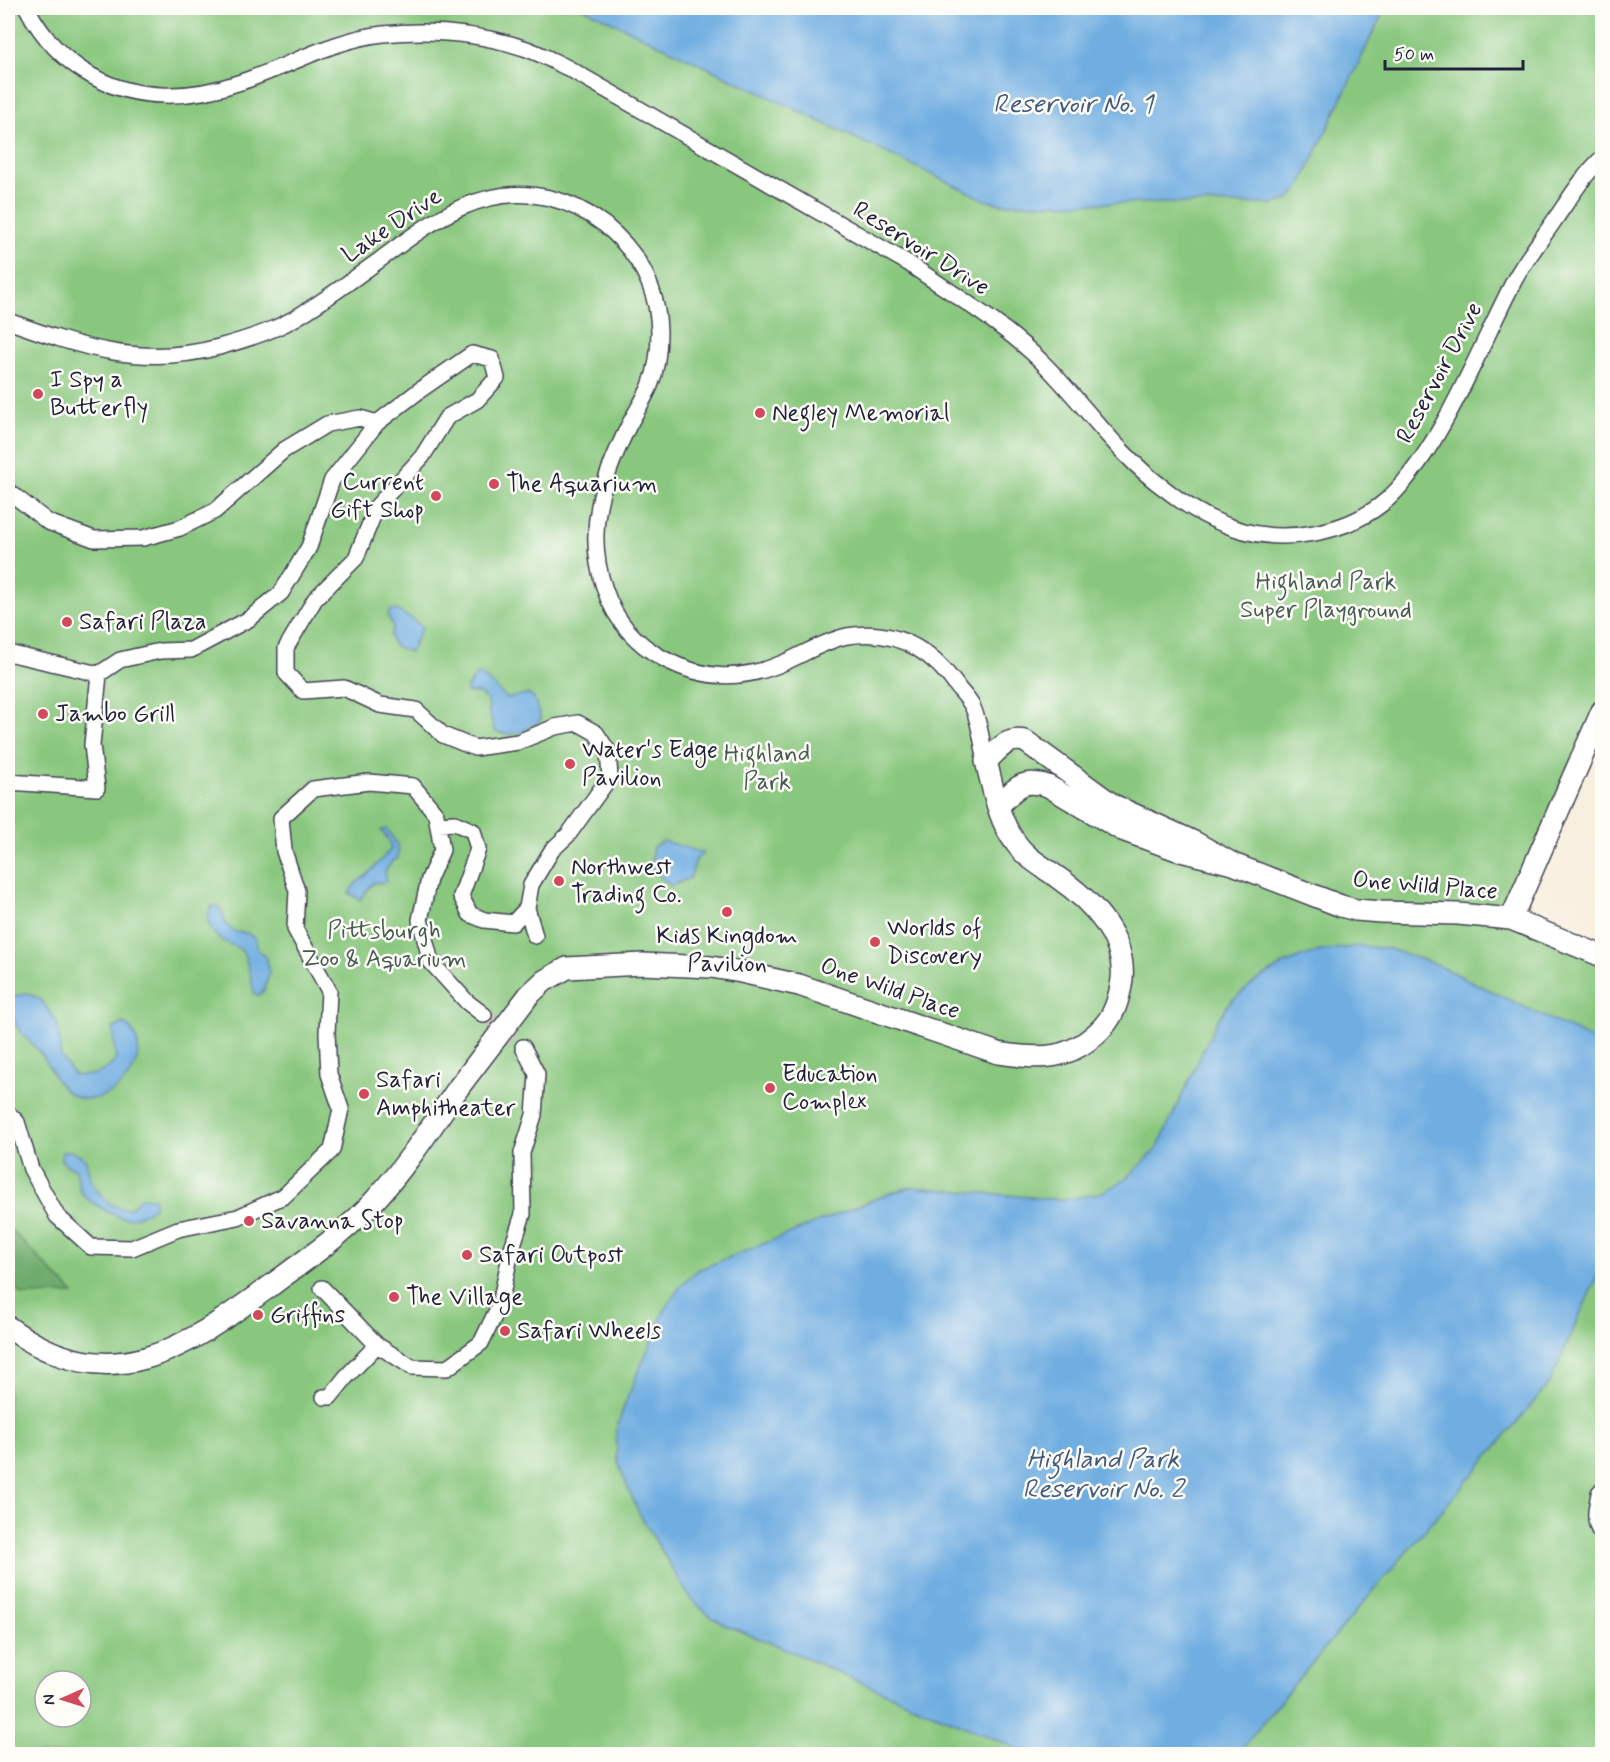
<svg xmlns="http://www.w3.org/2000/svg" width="1610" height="1762" font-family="Mynerve,sans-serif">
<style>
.green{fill:#89c77e;stroke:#56745c;stroke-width:1.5;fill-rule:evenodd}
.forest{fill:#6eac6d;stroke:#486754;stroke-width:1.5}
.water{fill:#6fade1;stroke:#48688e;stroke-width:1.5}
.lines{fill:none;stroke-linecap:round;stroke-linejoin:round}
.street-tunnel{stroke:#cdc6bd;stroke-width:15;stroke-dasharray:15 8;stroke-linecap:butt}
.street-casing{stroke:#424153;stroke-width:18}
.secondary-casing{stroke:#424153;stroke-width:24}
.street{stroke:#fff;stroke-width:15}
.secondary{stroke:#fff;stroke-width:21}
.secondary-bridge-casing{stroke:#424153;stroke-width:24;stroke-linecap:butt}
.secondary-bridge{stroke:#fff;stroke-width:21}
.poi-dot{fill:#d1495b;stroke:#fdfcf7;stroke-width:2}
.labels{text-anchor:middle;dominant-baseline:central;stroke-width:5;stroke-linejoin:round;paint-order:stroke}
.street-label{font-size:24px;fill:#22223b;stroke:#fdfcf7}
.poi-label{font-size:24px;fill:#22223b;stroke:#fdfcf7;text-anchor:start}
.park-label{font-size:24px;fill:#465c52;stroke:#fdfcf7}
.water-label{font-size:26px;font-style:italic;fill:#415a7d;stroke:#fdfcf7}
</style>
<rect width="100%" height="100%" fill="#fdfcf7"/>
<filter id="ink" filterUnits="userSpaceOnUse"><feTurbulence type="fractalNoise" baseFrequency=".0167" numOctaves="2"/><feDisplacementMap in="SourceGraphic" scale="12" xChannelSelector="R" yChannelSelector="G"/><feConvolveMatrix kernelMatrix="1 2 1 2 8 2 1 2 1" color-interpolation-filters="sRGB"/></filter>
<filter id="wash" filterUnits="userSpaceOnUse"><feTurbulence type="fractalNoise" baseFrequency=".008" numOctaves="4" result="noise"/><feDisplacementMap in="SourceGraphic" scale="24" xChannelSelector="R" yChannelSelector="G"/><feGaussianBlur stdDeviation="1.35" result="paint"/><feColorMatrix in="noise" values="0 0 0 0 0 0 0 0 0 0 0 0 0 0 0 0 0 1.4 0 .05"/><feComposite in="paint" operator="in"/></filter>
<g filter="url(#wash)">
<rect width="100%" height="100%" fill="#f8efde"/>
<path class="green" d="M 8,8 L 1602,8 L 1602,711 L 1511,919 L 1602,956 L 1602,1754 L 8,1754 ZM 45,1681 L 81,1681 L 81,1717 L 45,1717 Z"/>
<path class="forest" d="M 8,1227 L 74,1294 L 23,1295 L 8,1281 Z"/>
<path class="water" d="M 583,8 L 1385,8 L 1298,190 L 1288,200 L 1272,204 L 1139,203 L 1001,204 L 985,200 Z
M 390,610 L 397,610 C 407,618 414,617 422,628 L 410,652 L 394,646 L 390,636 L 393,627 L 388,616 Z
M 478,674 L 484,677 L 507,698 L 528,694 L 534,698 L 541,720 C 528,730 511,739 495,731 L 489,712 L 488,701 L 479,693 L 467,693 L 467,687 Z
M 387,829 L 398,846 L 398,859 L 393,860 L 385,872 L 387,882 L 373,883 L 360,900 L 349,893 L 356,883 L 367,875 L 391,849 L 388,839 L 381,830 Z
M 663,841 L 703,853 L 696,860 L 690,878 L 671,886 L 651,868 L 653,847 Z
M 212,906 L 218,906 L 222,912 L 226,925 L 236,932 L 247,933 L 256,939 L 257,949 L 267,959 L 269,973 L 265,989 L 258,996 L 254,993 C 253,985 246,956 242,951 C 236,945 227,944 221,940 C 210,932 204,918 212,906 Z
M 1360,946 L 1390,949 L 1435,964 L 1602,1044 L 1602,1265 L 1550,1382 L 1529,1408 L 1291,1688 L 1238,1754 L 1030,1754 L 843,1675 L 786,1649 L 727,1626 L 711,1617 L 690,1598 L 639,1513 L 624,1479 L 617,1458 L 616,1431 L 624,1406 L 664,1311 L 681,1285 L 698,1270 L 893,1192 L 912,1187 L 1065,1200 L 1103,1192 L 1126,1179 L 1157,1149 L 1209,1038 L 1218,1020 L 1230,1002 L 1256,981 L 1282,965 L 1301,957 L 1320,951 Z
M 27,993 L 40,999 L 56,1020 L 60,1041 L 60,1055 L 74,1075 C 91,1077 104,1074 116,1060 L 113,1029 L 123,1023 C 165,1050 111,1118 70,1094 C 54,1084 51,1064 38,1050 C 23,1034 6,1021 12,997 Z
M 71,1151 C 93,1159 84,1163 91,1180 C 94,1188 108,1205 117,1207 C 121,1209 127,1208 131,1208 L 140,1198 L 154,1198 L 154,1207 C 130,1224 122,1220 98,1206 C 90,1201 82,1197 79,1187 C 77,1181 79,1176 76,1169 L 68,1166 L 61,1160 L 62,1152 Z"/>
</g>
<g filter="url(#ink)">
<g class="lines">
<path class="street-tunnel" d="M 484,1015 L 523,1047"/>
<defs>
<path id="street" d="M 27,8 C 42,37 63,60 92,76 C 138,102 192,99 241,82 C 290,66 331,40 383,34 C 433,29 479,33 527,49 C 541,54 555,62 568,68 L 908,263 C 954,295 1004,324 1044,364 C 1085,405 1118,455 1165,489 C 1185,505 1210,520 1234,528 C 1284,545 1349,534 1389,498 C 1412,476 1434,441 1449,413 C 1473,369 1492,323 1515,279 C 1526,259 1541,240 1554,221 C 1569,199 1583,176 1602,158
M 8,321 C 80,347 141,368 219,347 C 248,339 280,329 305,312 C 331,296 356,277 381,259 C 432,221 483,182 550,198 C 571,203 588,212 605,225 C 639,253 658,289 659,332 C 659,350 657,369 650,386 C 644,400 635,413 628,427 C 602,480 584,531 605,590 C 615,620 636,644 664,659 C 704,680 741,681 783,663 C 804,654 824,641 847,636 C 896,628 932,650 959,689 C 964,695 970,701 973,708 C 980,723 982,744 986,761
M 8,491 L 48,522 L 94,539 L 143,538 L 180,528 L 215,511 L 284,450 L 327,424 L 360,418 L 377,423
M 8,653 L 99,674
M 8,782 L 97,788 L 92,745 L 99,674 L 120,660 L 160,651 L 191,650 L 249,619 L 281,593 L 309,547 L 332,480 L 377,423 L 420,390 L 472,354 L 492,359 L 497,378 L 477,400 L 447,417 L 422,457 L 377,506 L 356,558 L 315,599 L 286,648 L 286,673 L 303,691 L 344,688 L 380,705 L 416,710 L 443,735 L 475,748 L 518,742 L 555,727 L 578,723 L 596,733 L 608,751 L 610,777 L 568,835 L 552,850 L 531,885 L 527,908 L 513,923 L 484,920 L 470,914 L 461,896 L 478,849 L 473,831 L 455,823 L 438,824
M 527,908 L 535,936
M 8,1113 L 17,1122 L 31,1169 L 57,1216 L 91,1247 L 132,1248 L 178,1229 L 238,1217 L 284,1196 L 332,1150 L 341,1109 L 329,1074 L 327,1033 L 329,991 L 295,929 L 297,891 L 284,851 L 281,818 L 313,789 L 369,782 L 413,786 L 436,814 L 442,850 L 429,879 L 420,920 L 431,962 L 467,1002 L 484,1015
M 322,1288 L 377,1345
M 324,1397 L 330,1397 L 346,1377 L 377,1345 L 412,1367 L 447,1368 L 481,1343 L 500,1304 L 511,1251 L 523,1214 L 522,1153 L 534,1115 L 537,1074 L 523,1047"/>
<path id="secondary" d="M 998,806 C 1017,788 1020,778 1048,786 L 1122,830 L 1177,850 L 1233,864 L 1341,906 L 1356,910 L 1381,912 L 1458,914 L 1511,919 L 1602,956
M 1511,919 L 1602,711
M 529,995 L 544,981 L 567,968 L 642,964 L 711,967 L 741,972 L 799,985 L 998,1053 C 1041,1060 1071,1061 1103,1027 C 1114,1015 1118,1001 1121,986 C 1130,940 1092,901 1057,877 C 1042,866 1026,858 1015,842 C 998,819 993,788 986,761 C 1000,749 1006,737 1025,741 L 1113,805 L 1194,842 L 1233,864
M 8,1327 C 112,1402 185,1348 273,1284 C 308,1258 346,1232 375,1200 C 406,1166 432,1126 459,1087
M 1602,1494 C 1600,1505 1596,1518 1602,1529"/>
</defs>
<use href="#street" class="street-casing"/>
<use href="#secondary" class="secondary-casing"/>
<use href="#street" class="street"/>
<use href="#secondary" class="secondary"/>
<defs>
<path id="secondary-bridge" d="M 459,1087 L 529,995"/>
</defs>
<use href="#secondary-bridge" class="secondary-bridge-casing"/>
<use href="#secondary-bridge" class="secondary-bridge"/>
</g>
</g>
<g class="poi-dot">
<circle cx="38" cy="394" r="6"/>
<circle cx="760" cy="413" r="6"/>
<circle cx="494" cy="484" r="6"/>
<circle cx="436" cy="496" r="6"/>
<circle cx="67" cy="622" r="6"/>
<circle cx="43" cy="714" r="6"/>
<circle cx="570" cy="764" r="6"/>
<circle cx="559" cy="881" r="6"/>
<circle cx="727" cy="912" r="6"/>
<circle cx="875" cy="942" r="6"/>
<circle cx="770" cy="1088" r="6"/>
<circle cx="364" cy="1094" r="6"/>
<circle cx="249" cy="1221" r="6"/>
<circle cx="467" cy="1255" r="6"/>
<circle cx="394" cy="1297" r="6"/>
<circle cx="258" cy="1315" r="6"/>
<circle cx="505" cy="1331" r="6"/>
</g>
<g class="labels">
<g class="street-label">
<text transform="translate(392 226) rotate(-34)">Lake Drive</text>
<text transform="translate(921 249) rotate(32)">Reservoir Drive</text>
<text transform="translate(1440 373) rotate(-62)">Reservoir Drive</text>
<text transform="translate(1425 886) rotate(5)">One Wild Place</text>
<text transform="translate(890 989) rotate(19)">One Wild Place</text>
</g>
<g class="poi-label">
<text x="50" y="380">I Spy a<tspan x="50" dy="28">Butterfly</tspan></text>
<text x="772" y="413">Negley Memorial</text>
<text x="424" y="482" text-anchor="end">Current<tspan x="424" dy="28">Gift Shop</tspan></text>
<text x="506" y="484">The Aquarium</text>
<text x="79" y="622">Safari Plaza</text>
<text x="55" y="714">Jambo Grill</text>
<text x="582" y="750">Water's Edge<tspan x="582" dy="28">Pavilion</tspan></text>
<text x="571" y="867">Northwest<tspan x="571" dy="28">Trading Co.</tspan></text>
<text x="887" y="928">Worlds of<tspan x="887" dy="28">Discovery</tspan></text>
<text x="727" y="936" text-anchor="middle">Kids Kingdom<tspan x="727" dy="28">Pavilion</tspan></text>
<text x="782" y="1074">Education<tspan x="782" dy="28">Complex</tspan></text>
<text x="376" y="1080">Safari<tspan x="376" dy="28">Amphitheater</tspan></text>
<text x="261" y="1221">Savanna Stop</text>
<text x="479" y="1255">Safari Outpost</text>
<text x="406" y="1297">The Village</text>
<text x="270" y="1315">Griffins</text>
<text x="517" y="1331">Safari Wheels</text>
</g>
<g class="park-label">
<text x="1326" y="582">Highland Park<tspan x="1326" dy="28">Super Playground</tspan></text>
<text x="767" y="754">Highland<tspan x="767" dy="28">Park</tspan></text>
<text x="384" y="931">Pittsburgh<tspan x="384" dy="28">Zoo &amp; Aquarium</tspan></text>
</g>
<g class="water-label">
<text x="1073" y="105">Reservoir No. 1</text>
<text x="1103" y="1460">Highland Park<tspan x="1103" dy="30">Reservoir No. 2</tspan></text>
</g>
</g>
<rect width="1610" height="1762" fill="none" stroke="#fdfcf7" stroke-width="30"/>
<g transform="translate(63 1699) rotate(267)"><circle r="28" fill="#fdfcf7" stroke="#a5a5ac" stroke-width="1.5"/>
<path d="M0-4.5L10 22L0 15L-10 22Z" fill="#d1495b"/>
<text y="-9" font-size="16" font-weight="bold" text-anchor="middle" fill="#22223b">N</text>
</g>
<path d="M1385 60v9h138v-9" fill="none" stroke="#22223b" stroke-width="3"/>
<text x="1394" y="60" font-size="18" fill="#22223b" stroke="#fdfcf7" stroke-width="4.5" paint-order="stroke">50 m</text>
</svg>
